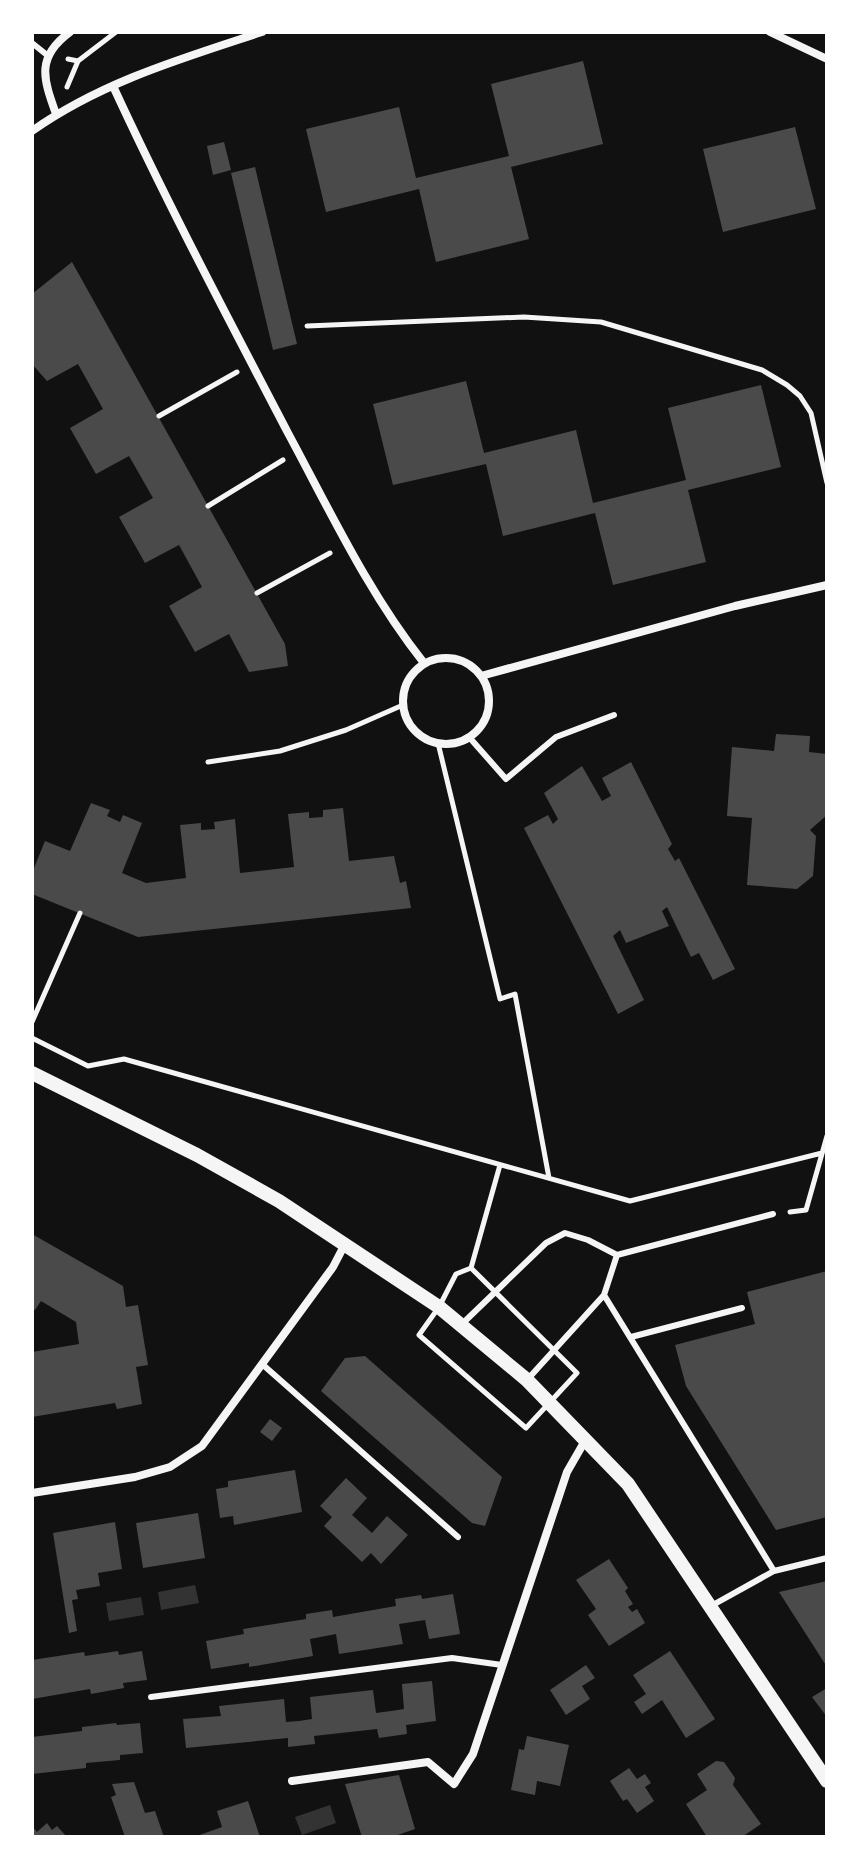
<svg xmlns="http://www.w3.org/2000/svg" width="859" height="1869" font-family="Overpass,sans-serif">
<style>
.water{fill:#333}
.building{fill:#4a4a4a}
.lines{fill:none;stroke-linecap:round;stroke-linejoin:round}
.path{stroke:#f5f5f5;stroke-width:5}
.service{stroke:#f5f5f5;stroke-width:6}
.minor{stroke:#f5f5f5;stroke-width:8}
.tertiary{stroke:#f5f5f5;stroke-width:14}
</style>
<rect width="100%" height="100%" fill="#111"/>
<path class="water" d="M 195,1585 L 199,1603 L 161,1610 L 158,1592 Z
M 141,1597 L 144,1615 L 109,1621 L 106,1603 Z
M 330,1805 L 336,1823 L 302,1835 L 295,1817 Z"/>
<path class="building" d="M 583,61 L 603,144 L 511,167 L 529,239 L 436,262 L 419,189 L 326,212 L 306,129 L 399,107 L 416,178 L 509,156 L 491,84 Z
M 795,127 L 816,209 L 723,232 L 703,149 Z
M 224,142 L 231,170 L 213,175 L 207,146 Z
M 255,167 L 297,344 L 273,350 L 231,173 Z
M 72,262 L 285,644 L 288,666 L 249,672 L 229,634 L 195,652 L 169,606 L 202,587 L 179,545 L 145,563 L 119,517 L 153,498 L 129,456 L 96,474 L 70,428 L 103,409 L 78,364 L 47,381 L 32,364 L 32,294 Z
M 466,381 L 484,453 L 576,430 L 593,503 L 686,480 L 668,408 L 761,385 L 781,467 L 688,490 L 706,562 L 613,585 L 595,513 L 503,536 L 486,464 L 393,485 L 373,404 Z
M 776,734 L 810,736 L 809,752 L 827,754 L 827,815 L 810,830 L 816,836 L 813,876 L 797,889 L 747,885 L 752,818 L 727,816 L 732,747 L 774,751 Z
M 631,762 L 672,844 L 668,849 L 675,861 L 679,858 L 735,969 L 713,980 L 699,953 L 691,957 L 667,907 L 662,911 L 669,926 L 626,943 L 620,930 L 613,936 L 644,1000 L 618,1014 L 524,828 L 548,815 L 553,824 L 558,819 L 544,793 L 582,766 L 602,801 L 611,796 L 602,778 Z
M 91,803 L 110,810 L 107,816 L 120,822 L 123,815 L 142,823 L 122,873 L 146,883 L 186,878 L 180,825 L 201,823 L 201,830 L 215,829 L 214,822 L 235,819 L 240,873 L 294,867 L 288,814 L 309,812 L 309,818 L 323,817 L 323,810 L 343,808 L 349,861 L 394,856 L 400,883 L 406,881 L 411,908 L 138,937 L 32,894 L 32,873 L 45,841 L 70,851 Z
M 32,1234 L 123,1286 L 126,1307 L 138,1305 L 148,1365 L 136,1367 L 142,1404 L 117,1409 L 115,1403 L 32,1417 L 32,1352 L 79,1344 L 76,1322 L 41,1301 L 35,1310 L 32,1309 Z
M 827,1271 L 827,1517 L 776,1530 L 686,1386 L 675,1345 L 755,1324 L 747,1292 Z
M 365,1356 L 502,1477 L 485,1526 L 472,1523 L 321,1391 L 345,1358 Z
M 270,1419 L 282,1428 L 272,1441 L 260,1432 Z
M 295,1470 L 302,1512 L 234,1525 L 233,1516 L 220,1518 L 216,1489 L 228,1487 L 228,1481 Z
M 346,1478 L 367,1498 L 352,1515 L 372,1533 L 387,1516 L 408,1535 L 381,1564 L 371,1553 L 362,1562 L 324,1526 L 332,1517 L 320,1506 Z
M 198,1513 L 205,1558 L 143,1568 L 136,1523 Z
M 115,1522 L 122,1569 L 98,1573 L 100,1586 L 76,1590 L 78,1599 L 72,1600 L 77,1631 L 69,1633 L 53,1533 Z
M 609,1559 L 628,1588 L 625,1591 L 633,1604 L 628,1607 L 632,1612 L 637,1609 L 645,1623 L 609,1646 L 588,1615 L 596,1609 L 576,1580 Z
M 827,1581 L 827,1667 L 779,1592 Z
M 453,1594 L 460,1634 L 429,1639 L 425,1620 L 399,1624 L 403,1644 L 339,1654 L 336,1634 L 310,1639 L 313,1656 L 249,1667 L 249,1663 L 211,1669 L 206,1641 L 244,1634 L 243,1629 L 306,1619 L 306,1614 L 332,1610 L 333,1617 L 396,1606 L 395,1599 L 421,1595 L 422,1599 Z
M 118,1651 L 119,1655 L 142,1651 L 147,1680 L 123,1683 L 124,1688 L 91,1694 L 90,1689 L 32,1699 L 32,1660 L 84,1652 L 85,1656 Z
M 670,1651 L 715,1719 L 686,1738 L 662,1700 L 642,1714 L 634,1702 L 646,1694 L 633,1675 Z
M 586,1665 L 595,1678 L 582,1686 L 590,1699 L 566,1715 L 550,1690 Z
M 432,1681 L 436,1721 L 406,1725 L 407,1734 L 379,1738 L 377,1729 L 314,1736 L 315,1744 L 288,1747 L 288,1738 L 186,1748 L 183,1719 L 221,1716 L 219,1706 L 284,1699 L 286,1722 L 299,1721 L 312,1719 L 310,1697 L 373,1690 L 376,1713 L 391,1711 L 404,1709 L 402,1684 Z
M 827,1688 L 827,1717 L 812,1697 Z
M 116,1723 L 117,1725 L 140,1723 L 143,1753 L 120,1755 L 120,1760 L 86,1763 L 86,1768 L 32,1774 L 32,1737 L 82,1731 L 82,1727 Z
M 527,1736 L 569,1745 L 560,1786 L 537,1781 L 535,1795 L 511,1790 L 519,1749 L 524,1750 Z
M 716,1761 L 724,1762 L 735,1778 L 733,1785 L 761,1824 L 742,1837 L 707,1837 L 686,1804 L 707,1790 L 697,1774 Z
M 629,1768 L 637,1779 L 645,1774 L 651,1783 L 645,1787 L 654,1801 L 637,1813 L 627,1799 L 623,1801 L 610,1781 Z
M 399,1775 L 415,1829 L 392,1837 L 362,1837 L 345,1784 Z
M 134,1782 L 145,1813 L 155,1811 L 164,1837 L 125,1837 L 111,1797 L 116,1795 L 112,1784 Z
M 248,1801 L 260,1837 L 194,1837 L 222,1827 L 217,1811 Z
M 47,1823 L 52,1830 L 57,1826 L 67,1837 L 32,1837 L 32,1826 L 37,1832 Z"/>
<g class="lines">
<path class="path" d="M 68,59 L 78,61 L 116,32
M 67,87 L 78,61
M 307,326 L 524,317 L 601,322 L 762,370 L 787,385 L 800,396 L 811,413 L 827,483
M 159,416 L 237,372
M 208,506 L 283,460
M 257,593 L 330,553
M 438,743 L 500,999 L 515,994 L 549,1178
M 208,762 L 280,751 L 346,730 L 403,705
M 32,1022 L 80,913
M 32,1038 L 88,1066 L 124,1059 L 630,1201 L 822,1153
M 790,1212 L 806,1210 L 827,1136
M 471,1268 L 577,1373 L 526,1428 L 419,1335 L 439,1307 L 456,1274 Z
M 471,1268 L 500,1165"/>
<path class="service" d="M 32,43 L 47,55
M 469,737 L 506,779 L 556,737 L 614,715
M 617,1255 L 773,1214
M 604,1295 L 774,1571
M 462,1324 L 546,1243 L 565,1233 L 588,1240 L 617,1255 L 604,1295 L 527,1380
M 631,1337 L 742,1308
M 262,1364 L 458,1537
M 711,1606 L 774,1571 L 827,1558
M 151,1697 L 452,1658 L 502,1665"/>
<path class="minor" d="M 770,32 L 827,59
M 113,86 C 167,203 228,318 288,433 C 330,511 369,594 424,663
M 56,114 C 43,78 36,57 70,32
M 32,131 C 101,82 183,58 262,32
M403 701a43 43 0 1 1 86 0a43 43 0 1 1-86 0Z
M 481,676 L 735,606 L 827,585
M 32,1493 L 135,1477 L 170,1467 L 202,1446 L 333,1267 L 345,1244
M 292,1781 L 428,1762 L 454,1784 L 473,1754 L 567,1472 L 586,1439"/>
<path class="tertiary" d="M 32,1073 L 197,1155 L 279,1201 L 439,1307 L 527,1380 L 628,1484 L 827,1781"/>
</g>
<rect width="859" height="1869" fill="none" stroke="#ffffff" stroke-width="68"/>
</svg>
